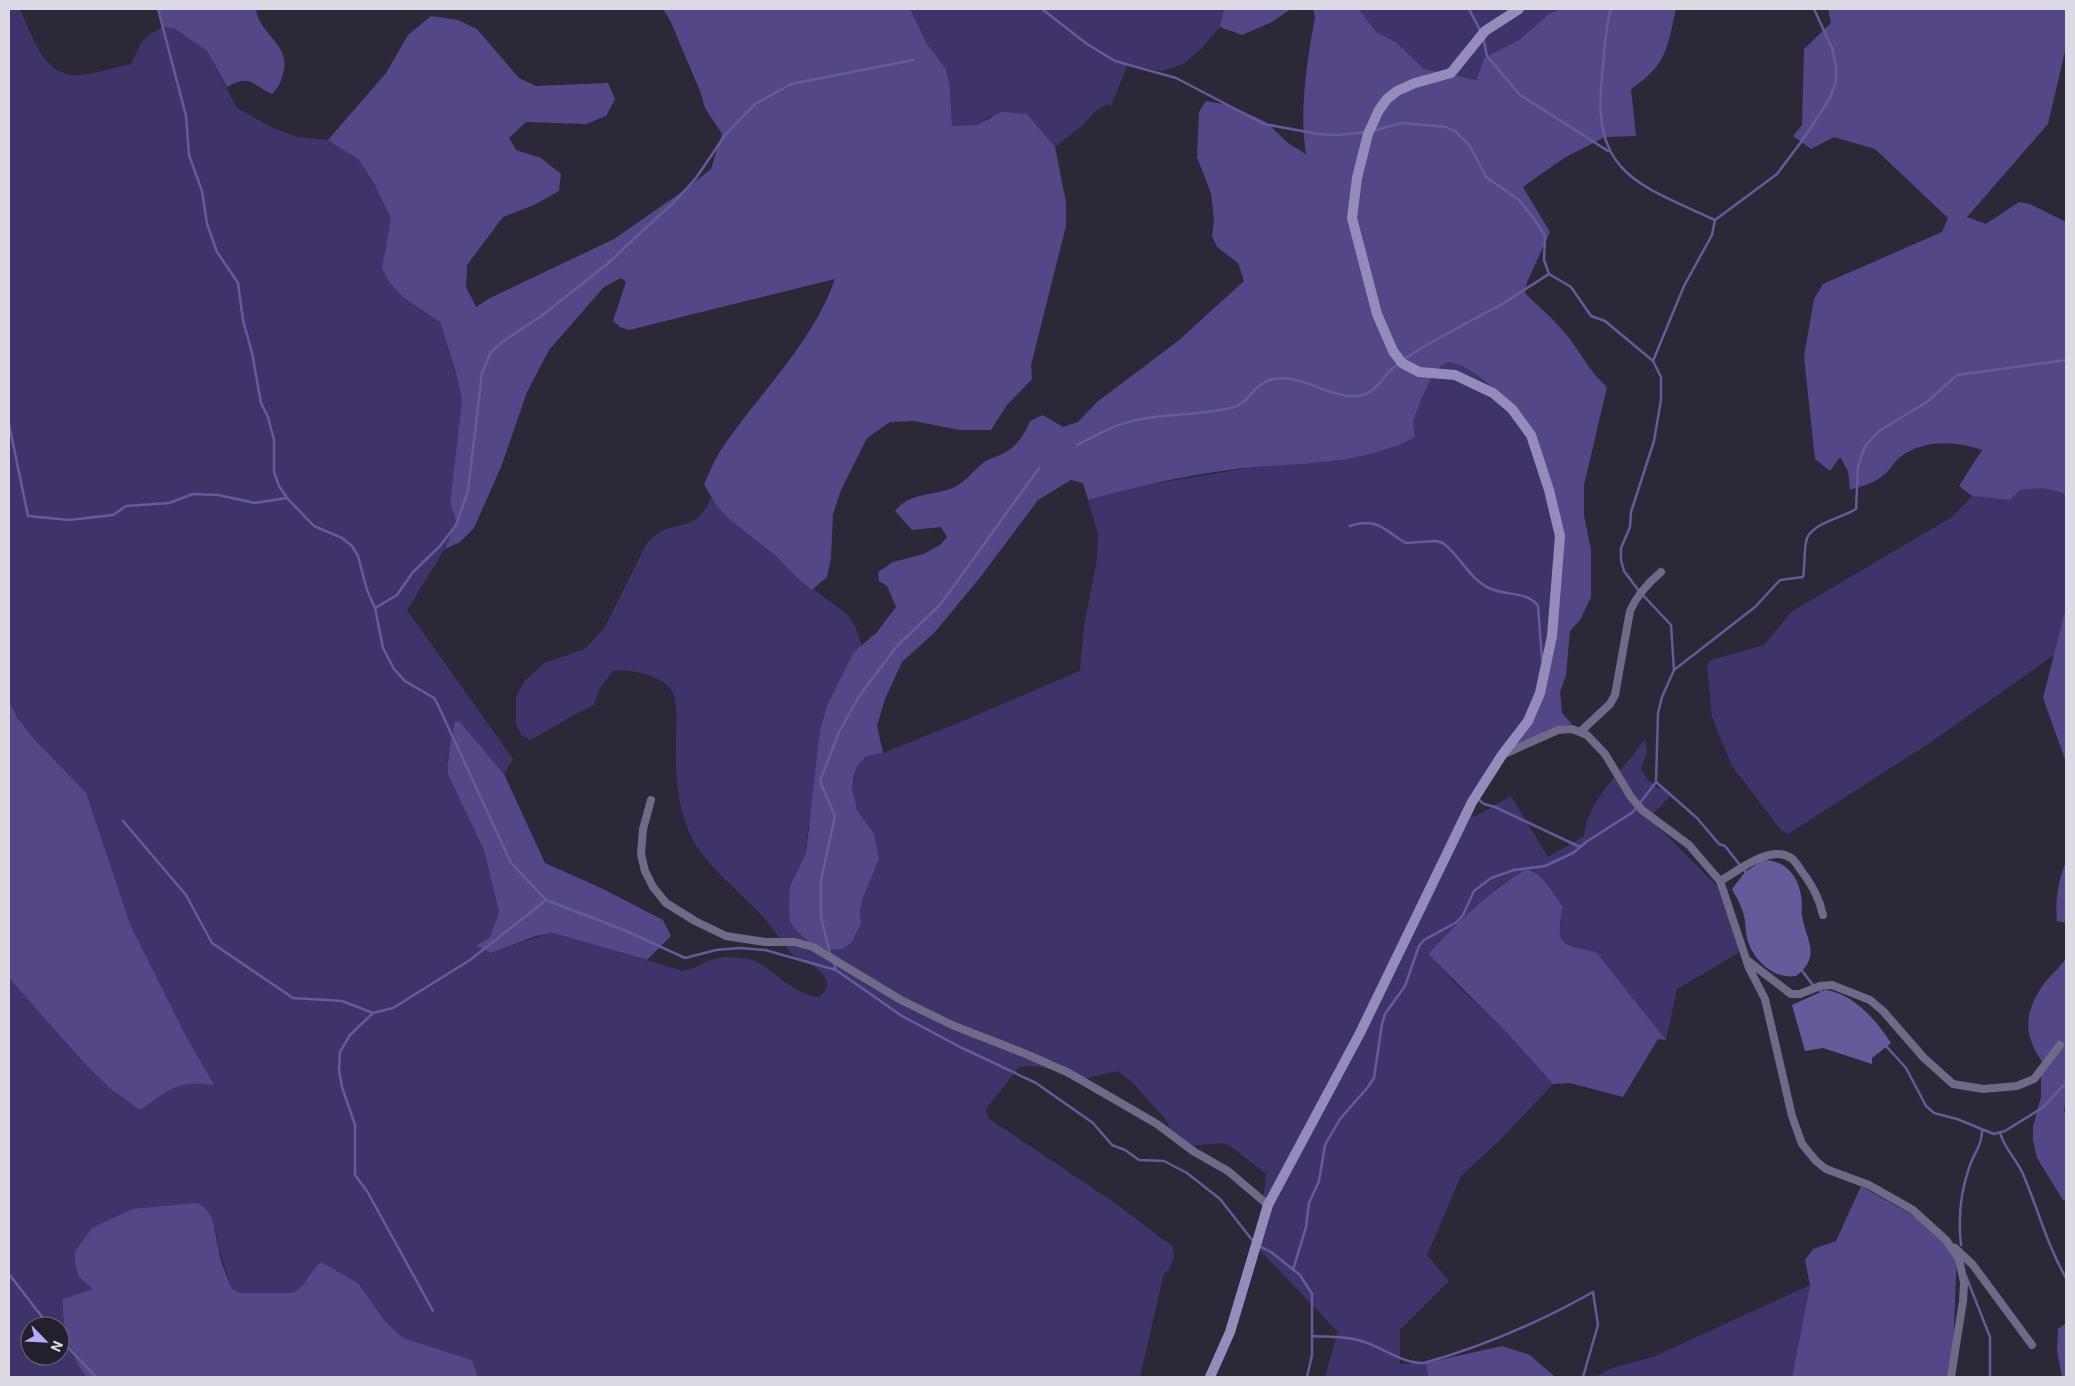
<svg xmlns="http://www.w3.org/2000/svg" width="2075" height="1386" font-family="Roboto,sans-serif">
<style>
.green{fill:#40336a;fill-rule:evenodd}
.forest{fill:#554787}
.water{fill:#675a9b}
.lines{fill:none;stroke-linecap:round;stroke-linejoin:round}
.stream{stroke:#675a9b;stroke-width:2.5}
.street{stroke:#6f6a88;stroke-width:8}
.secondary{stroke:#948dbc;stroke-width:10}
</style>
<rect width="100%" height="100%" fill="#2b2937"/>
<path class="green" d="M 9,9 L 20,9 C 31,32 42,74 74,75 C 90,76 115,67 131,64 L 141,43 L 150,34 L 162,27 L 175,29 L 207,51 L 237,108 L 273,128 L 297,137 L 328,140 L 345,149 L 358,159 L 382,199 L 391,218 L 390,233 L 384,251 L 404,298 L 440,322 L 455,369 L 462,400 L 450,503 L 456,521 L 446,547 L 407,610 L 513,759 L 504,774 L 459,721 L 455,722 L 447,761 L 484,850 L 499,912 L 490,937 L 476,946 C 492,958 533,936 553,933 L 683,971 C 698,968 709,958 724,957 C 732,957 748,958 755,961 C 777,972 795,996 819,997 C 827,991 830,984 823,975 C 815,962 803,965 793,955 C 782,944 775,931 765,919 C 744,896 719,877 700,851 C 678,820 675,779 676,742 C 676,726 679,709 673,693 C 667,676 628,668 613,671 L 599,689 L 594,705 C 571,715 552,729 530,740 L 521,735 L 516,724 L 516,697 L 524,682 L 544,663 L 585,649 L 605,627 L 646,545 C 669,514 696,539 711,497 L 730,520 L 776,556 L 795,576 L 847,614 L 855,626 L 862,646 L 853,653 L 846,668 L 808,828 L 806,853 L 790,886 L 790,922 L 861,924 L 860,911 L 863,898 L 879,859 L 873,834 L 857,810 L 854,801 L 852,788 L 858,764 L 867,756 L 883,753 L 958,723 L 1080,671 L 1084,626 L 1097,559 L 1098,534 L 1088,500 L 1140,486 L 1255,467 L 1324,461 L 1415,437 L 1413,422 L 1421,400 L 1435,370 L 1448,362 L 1463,366 L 1484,380 L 1501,395 L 1540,457 L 1549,474 L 1561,554 L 1541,694 L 1522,732 L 1470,795 L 1464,807 L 1474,817 L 1511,796 L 1548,857 L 1584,836 C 1587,799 1625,769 1645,739 L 1647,753 L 1641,768 C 1647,783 1657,787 1672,794 L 1654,813 L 1653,822 L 1717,886 L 1740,952 L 1677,989 L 1666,1040 L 1596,952 C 1561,945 1556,946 1563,907 L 1533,871 L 1526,869 L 1498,887 L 1428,954 L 1455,983 L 1509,1035 L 1553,1084 L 1501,1139 L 1461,1176 L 1427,1255 L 1449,1281 L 1400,1330 L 1400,1364 L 1426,1363 L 1428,1377 L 1325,1377 L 1338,1332 L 1254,1244 L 1260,1222 L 1266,1174 L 1233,1148 L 1223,1143 L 1186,1146 L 1174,1139 L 1167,1121 L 1131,1081 L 1118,1071 L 1074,1081 C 1058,1069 1039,1064 1019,1067 L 986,1109 L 988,1118 L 1115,1203 L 1173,1247 L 1174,1258 L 1168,1271 L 1164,1273 L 1140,1377 L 478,1377 L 472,1360 L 403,1338 L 385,1321 L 358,1283 L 321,1262 L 300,1289 L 293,1293 L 240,1293 L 232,1289 L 218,1247 L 216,1231 L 209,1212 L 79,1277 L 94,1289 L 64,1299 C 62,1329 69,1353 86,1377 L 9,1377 L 9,978 L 85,1064 L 122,1098 L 140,1109 C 169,1090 177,1081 213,1084 L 186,1036 L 130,924 L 86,794 L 36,741 L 18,719 L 9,701 ZM 30,1326 L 60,1326 L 60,1356 L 30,1356 Z
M 910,9 L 1224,9 L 1220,27 L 1201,49 L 1183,64 L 1162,71 L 1128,64 L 1111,106 L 1108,104 L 1095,111 L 1083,125 L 1055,147 L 1027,114 L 990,116 L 977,125 L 952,126 L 950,88 L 946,69 L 927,44 Z
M 1359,9 L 1560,9 L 1550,13 L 1519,40 L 1484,58 L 1478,80 L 1424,69 L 1396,42 L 1376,32 Z
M 2040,488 L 2055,489 L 2066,495 L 2066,607 L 2054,655 L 1931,742 L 1788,834 L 1781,830 L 1732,766 L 1712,717 L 1707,664 L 1711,660 L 1764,645 L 1791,612 L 1952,517 L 1972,496 L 2010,500 L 2020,490 Z
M 1810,1285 L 1792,1377 L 1596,1377 L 1612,1368 L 1653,1357 Z"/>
<path class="forest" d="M 158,9 L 256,9 C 258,33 289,43 284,70 C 281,81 280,86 272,94 C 251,84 250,74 227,87 L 207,51 L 175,29 L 162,27 Z
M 663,9 L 910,9 L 927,44 L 946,69 L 950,88 L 952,126 L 977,125 L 1001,112 L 1027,114 L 1055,147 L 1066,202 L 1066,226 L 1031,365 L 1032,379 L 1007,405 L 991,430 L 960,430 L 914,421 L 890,422 L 867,438 L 841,490 L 833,514 L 831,558 L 827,577 L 812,590 L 795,576 L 776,556 L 730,520 L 716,505 L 704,484 C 709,474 713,463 719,453 C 757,395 812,345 835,279 L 629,330 L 620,327 L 613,321 L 626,282 L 621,278 L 604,287 L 549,350 L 527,392 L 501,467 L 474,528 L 460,542 L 445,549 L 456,521 L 450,503 L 462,400 L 455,369 L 440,322 L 404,298 L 390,283 L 382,268 L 391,218 L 374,184 L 358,159 L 328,140 L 386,73 L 408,35 L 431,16 L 458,20 L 477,29 L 519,78 L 536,86 L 608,83 L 615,99 L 606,116 L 586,124 L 526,122 L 509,138 L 516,150 L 541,158 L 561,174 L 559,191 L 534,205 L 503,217 L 467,265 L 466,287 L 476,307 L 490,298 L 614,239 L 686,189 L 711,169 L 722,134 L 705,108 L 700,91 L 670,20 Z
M 1224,9 L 1291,9 L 1272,22 L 1242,35 L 1220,27 Z
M 1313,9 L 1359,9 L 1376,32 L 1396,42 L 1424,69 L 1477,80 L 1484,58 L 1519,40 L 1550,13 L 1560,9 L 1676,9 C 1667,48 1667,65 1631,89 L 1636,136 L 1605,137 L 1564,158 L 1523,187 L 1550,232 L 1527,282 L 1525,293 C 1540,308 1556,321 1569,338 C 1583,356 1589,371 1607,387 L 1584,485 L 1584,515 L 1591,550 L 1591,597 L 1580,620 L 1570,631 L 1566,675 L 1560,692 L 1562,713 L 1572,724 L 1552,728 L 1523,750 L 1506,751 L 1541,694 L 1561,554 L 1549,474 L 1501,395 L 1484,380 L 1463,366 L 1448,362 L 1435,370 L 1421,400 L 1413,422 L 1415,437 C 1366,463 1309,463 1255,467 C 1199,472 1142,485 1088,500 L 1083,483 L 1071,480 L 1038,500 L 982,575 L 935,632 L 902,662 L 885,699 L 877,726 L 883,753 L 867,756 L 858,764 L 854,776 L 852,788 L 857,810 L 874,834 L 879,859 L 863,898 L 860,911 L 861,924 L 851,943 L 842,949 L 818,950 L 797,931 L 790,922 L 789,905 L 790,886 L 806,853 L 820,731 L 827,706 L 853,653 L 877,632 L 896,607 L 887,586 L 879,581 L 878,572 L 893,562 L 924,554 L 940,545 L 947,537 L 941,527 L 912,530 L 895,511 C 909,493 930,496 950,489 C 965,484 972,471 983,463 C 989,458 998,457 1004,453 C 1017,446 1025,434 1030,421 L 1043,415 L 1063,427 L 1078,422 L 1097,402 L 1178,341 L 1244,281 L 1238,263 L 1217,247 L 1212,236 L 1214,220 L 1211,193 L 1197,157 L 1199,112 L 1206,101 L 1229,105 L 1266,122 L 1289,144 L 1306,154 C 1299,111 1307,61 1315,17 Z
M 1828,9 L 2066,9 L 2066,47 L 2048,124 L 1967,217 L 1986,224 L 2019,202 L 2030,204 L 2066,222 L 2066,495 C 2051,487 2037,488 2020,490 L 2010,500 L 1972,496 L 1959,486 L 1982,450 C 1956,441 1924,439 1900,457 C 1894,462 1891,469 1885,474 C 1875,483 1862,486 1850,490 L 1848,471 L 1840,457 L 1830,471 L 1815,459 L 1804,357 L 1814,299 L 1823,284 L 1942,232 L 1948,218 L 1875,149 L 1834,137 L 1811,149 L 1793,136 L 1802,125 L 1804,49 L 1831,23 Z
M 2066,607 L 2066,762 L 2043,698 Z
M 9,701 L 18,719 L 36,741 L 86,793 L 130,924 L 186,1036 L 214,1085 C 177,1080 169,1090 140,1110 L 112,1090 L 85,1064 L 9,978 Z
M 459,721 L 504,774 L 545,863 L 601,888 L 663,920 L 671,936 L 647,960 L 553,933 L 536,936 L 491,953 L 476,946 L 490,937 L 499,912 L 484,850 L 448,774 C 447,757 451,739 455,722 Z
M 2066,862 L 2066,923 L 2057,921 C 2055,901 2058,880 2066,862 Z
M 1526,869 C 1543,873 1553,894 1563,907 C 1555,946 1561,945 1596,952 L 1666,1040 L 1658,1039 L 1623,1097 L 1570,1083 L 1553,1084 L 1509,1035 L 1428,954 C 1458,922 1488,892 1526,869 Z
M 2066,958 L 2066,1098 L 2064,1111 L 2066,1115 L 2066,1201 L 2063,1200 L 2037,1158 L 2033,1140 L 2033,1127 L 2041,1097 L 2041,1074 L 2045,1066 C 2025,1039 2022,1017 2041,988 C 2048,977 2059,969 2066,958 Z
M 1861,1186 L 1916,1217 L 1957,1253 L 1952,1377 L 1792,1377 L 1810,1285 L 1805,1260 L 1813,1249 L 1836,1241 Z
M 197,1203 C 216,1212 214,1230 218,1247 C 220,1262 227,1276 232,1289 L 240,1293 L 293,1293 C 306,1286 310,1271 321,1262 L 358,1283 L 385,1321 L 403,1338 L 472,1360 L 478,1377 L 86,1377 C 69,1353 62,1329 63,1299 L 93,1289 L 79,1277 L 75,1263 L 75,1252 L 92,1228 L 133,1209 Z
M 2066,1323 L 2066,1377 L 2062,1377 L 2057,1351 L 2058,1329 Z
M 1502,1346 L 1530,1355 L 1555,1377 L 1428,1377 L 1426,1363 Z"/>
<path class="water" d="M 1763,860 C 1788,860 1801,880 1802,904 C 1802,908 1801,912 1802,916 C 1806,940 1822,956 1796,976 C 1774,980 1752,959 1747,938 C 1745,928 1746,917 1741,907 C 1739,901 1735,895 1732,889 L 1745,872 Z
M 1825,990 C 1852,992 1878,1022 1891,1043 L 1872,1058 L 1872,1064 L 1823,1048 L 1805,1051 L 1792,1005 Z"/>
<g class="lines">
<path class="stream" d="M 158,9 L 186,116 L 189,155 L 202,191 L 207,224 L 217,252 L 238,283 L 243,320 L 252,353 L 261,403 L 268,417 L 274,440 L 274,472 L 279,486 L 287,498 L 314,526 L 342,538 L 352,546 L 358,556 L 367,590 L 375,608 L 383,648 L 394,669 L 405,681 L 434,698 L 438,705 L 511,863 L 546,900 L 624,930 L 685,958 L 716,950 L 740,948 L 765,950 L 836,970 L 902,1016 L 960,1047 L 1036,1083 L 1093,1123 L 1112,1145 L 1125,1150 L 1139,1160 L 1164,1161 L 1187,1173 L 1220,1199 L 1253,1241
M 1042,9 L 1087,44 L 1115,61 L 1176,78 L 1264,124 L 1318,134 L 1338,135 L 1366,132
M 1469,9 L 1481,32
M 1611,9 C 1605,30 1604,54 1602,77 C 1591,174 1639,185 1715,220
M 1483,37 L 1487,56 L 1519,94 L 1608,151
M 1403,360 L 1428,344 L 1502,304 L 1549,274
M 1653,361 L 1684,286 L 1712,235 L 1715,220 L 1777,174 L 1804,138 L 1830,98 L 1836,81 L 1836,66 L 1832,48 L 1814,9
M 9,424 L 28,516 L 69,520 L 113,515 L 126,506 L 169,503 L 193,494 L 218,495 L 255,503 L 287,498
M 1077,445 C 1091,438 1106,429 1122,424 C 1157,412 1198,417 1234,407 C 1248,403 1254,386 1267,381 C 1298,368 1338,406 1366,394 C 1380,388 1386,371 1399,363
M 1350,526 C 1379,517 1383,530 1406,543 L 1436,541 L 1443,543 C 1461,557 1469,579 1491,589 C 1505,595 1529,592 1538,606 L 1542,659
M 375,608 L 397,595 L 413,572 L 440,546 L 456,525 L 468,491 L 482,373 L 491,352 L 502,342 L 540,317 L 606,265 L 676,200 L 696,178 L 726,134 L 755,104 L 791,84 L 913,60
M 1674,670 L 1755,607 L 1780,580 L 1803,577 C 1805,565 1804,553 1806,542 C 1808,524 1842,518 1856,509 L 1858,467 L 1865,446 L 1879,431 L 1927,402 L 1957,375 L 2066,360
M 1656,782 L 1697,818 L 1719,844 L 1725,846 L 1747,874
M 1478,799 L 1484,804 L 1495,807 L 1580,847
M 123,821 L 186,895 L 212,943 L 293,998 L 342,1001 L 373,1013
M 830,954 L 821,917 L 821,880 L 835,816 L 820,781 L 839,732 L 860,695 L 897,646 L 940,605 L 1039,468
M 834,964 L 836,970
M 1800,968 L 1812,984 L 1823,993
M 1886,1046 L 1906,1068 L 1926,1106 L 1934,1113 L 1957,1119 L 1994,1134 L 2005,1131 L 2042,1108 L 2066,1083
M 2000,1133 C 2005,1149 2016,1159 2023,1174 C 2038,1209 2047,1245 2066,1278
M 1961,1245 C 1958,1218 1960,1194 1969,1168 C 1973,1154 1982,1146 1982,1131
M 1259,1246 L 1271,1252 L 1300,1275 L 1312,1294 L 1312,1355 L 1307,1377
M 1293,1270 L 1306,1227 L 1309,1203 L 1319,1181 L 1325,1145 L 1340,1119 L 1368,1087 L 1374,1078 L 1382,1024 L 1385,1014 L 1405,986 L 1419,946 L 1424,940 L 1457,922 L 1463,915 L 1474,891 L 1491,878 L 1514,870 L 1545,866 L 1573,853 L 1586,842 L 1633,812 L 1656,782 L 1658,713 L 1662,697 L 1674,670 L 1671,625 L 1639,591 L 1624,571 L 1621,560 L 1621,548 L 1630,527 L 1631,512 L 1654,441 L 1661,400 L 1661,377 L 1653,361 L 1605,321 L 1591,316 L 1571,287 L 1549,274 L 1544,260 L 1545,236 L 1535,220 L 1519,200 L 1486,177 L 1470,146 L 1456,132 L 1446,127 L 1402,123 L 1372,131
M 9,1274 L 49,1326
M 1966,1276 L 1990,1337 L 1990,1377
M 433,1311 L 367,1191 L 355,1175 L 355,1125 L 342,1087 L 339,1070 L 340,1052 L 350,1035 L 373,1013 L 393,1008 L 470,960 L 546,900
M 1312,1336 C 1327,1337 1344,1336 1358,1340 C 1380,1345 1401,1364 1424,1363 C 1485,1346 1538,1323 1593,1292 L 1598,1325 L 1583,1377
M 60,1339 L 96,1377"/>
<path class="street" d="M 1580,732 L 1610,704 L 1615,695 L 1630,611 C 1637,595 1648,583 1661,572
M 1502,755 L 1558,730 L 1572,729 L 1587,735 L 1605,754 L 1631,797 L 1642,810 L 1689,845 L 1720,881 L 1749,968 L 1765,999 L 1792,1116 L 1802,1144 L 1816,1161 L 1826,1169 L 1869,1185 L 1913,1210 L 1946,1240 L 1959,1259 L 1964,1283 L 1963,1301 L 1951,1377
M 651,800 L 643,829 L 641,854 L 645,871 L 653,887 L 666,903 L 695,921 L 726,936 L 765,942 L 795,942 L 813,947 L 901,1000 L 952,1025 L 1026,1054 L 1069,1073 L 1157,1124 L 1193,1151 L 1228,1171 L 1268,1205
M 1720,881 C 1738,871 1770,844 1791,858 C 1796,861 1799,868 1803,873 C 1813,887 1819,898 1823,915
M 1748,961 L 1791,994 L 1800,994 L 1820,986 L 1832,985 L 1870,1000 L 1883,1011 L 1924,1058 L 1953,1084 L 1983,1089 L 2017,1086 L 2034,1079 L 2060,1045
M 1955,1248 L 1973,1265 L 2032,1345"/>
<path class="secondary" d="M 1210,1377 L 1230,1332 L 1268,1205 L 1360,1033 L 1472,802 L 1502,755 L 1528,721 L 1540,693 L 1552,636 L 1560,536 L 1549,490 L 1531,435 L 1512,409 L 1493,393 L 1455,375 L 1419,372 L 1402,363 L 1393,351 L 1377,314 L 1352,218 L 1357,178 L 1368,134 L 1379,110 L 1387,99 L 1397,91 L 1415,83 L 1451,73 L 1485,31 L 1519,9"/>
</g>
<rect width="2075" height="1386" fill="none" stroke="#dcdbe4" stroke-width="20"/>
<g transform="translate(45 1341) rotate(114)"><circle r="24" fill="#22202d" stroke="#6c6b76"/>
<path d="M0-4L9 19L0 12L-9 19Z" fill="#b8abf7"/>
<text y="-8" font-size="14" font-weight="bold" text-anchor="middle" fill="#dcdbe4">N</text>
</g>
</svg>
